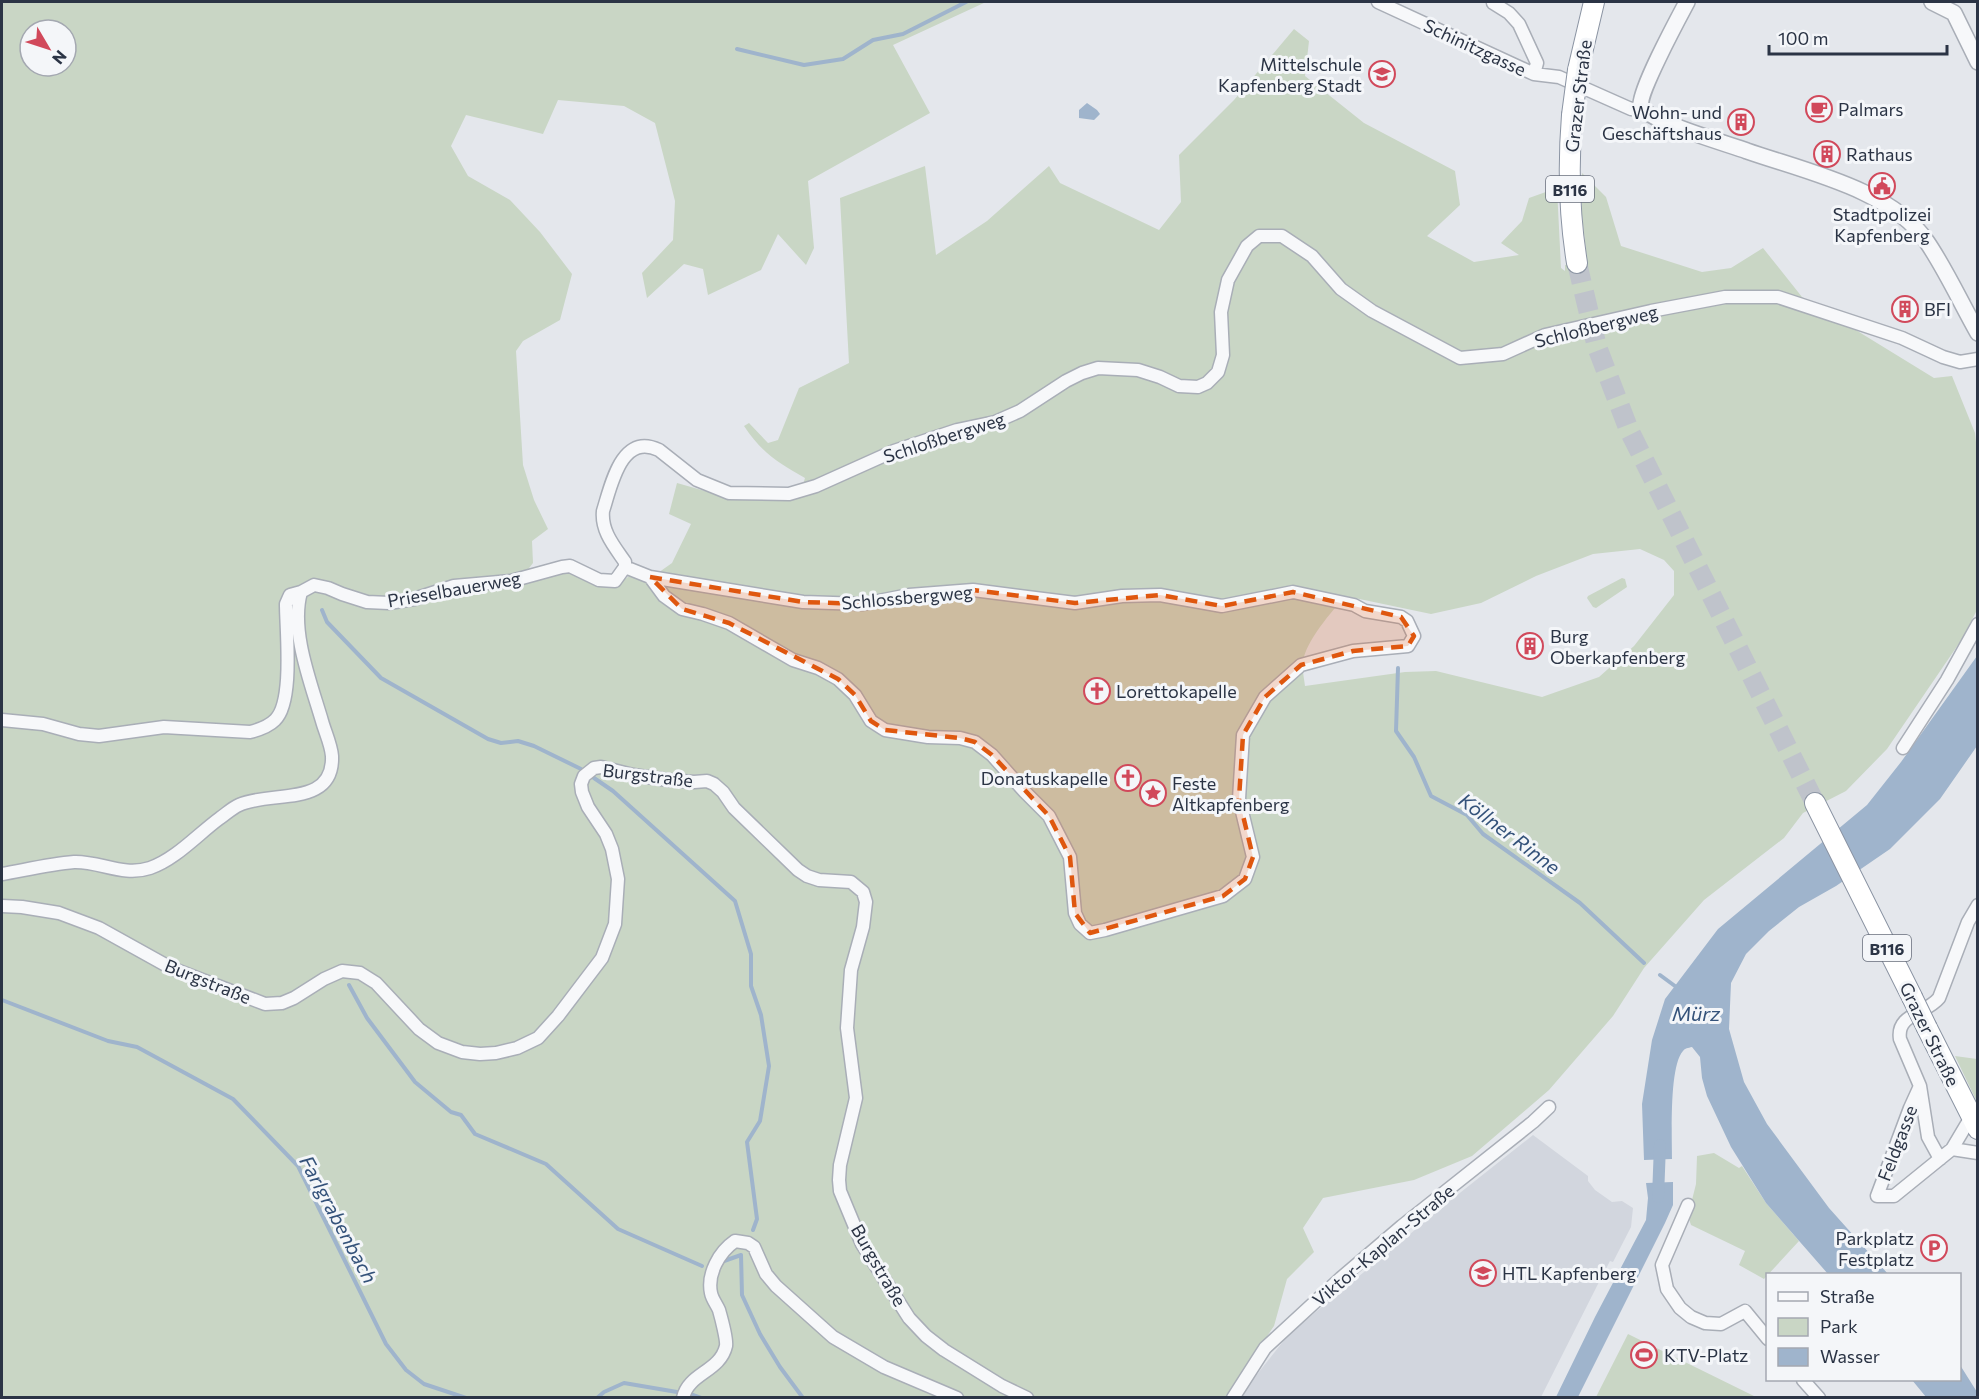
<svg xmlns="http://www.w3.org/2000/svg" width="1979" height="1399" font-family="Commissioner,sans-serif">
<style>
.built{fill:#d2d6de}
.green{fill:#c9d6c5;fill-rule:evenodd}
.water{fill:#9fb4cc}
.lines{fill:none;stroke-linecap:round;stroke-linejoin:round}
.stream{stroke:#9fb4cc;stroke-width:4}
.canal{stroke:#9fb4cc;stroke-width:12}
.trunk-tunnel{stroke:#bfc3cb;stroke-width:20;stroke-dasharray:20 10;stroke-linecap:butt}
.minor-casing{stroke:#a9aeb7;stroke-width:15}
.tertiary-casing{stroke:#a9aeb7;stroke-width:18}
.trunk-casing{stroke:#8b94a3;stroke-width:22}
.minor{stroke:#f7f8fa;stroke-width:12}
.tertiary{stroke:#f7f8fa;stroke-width:15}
.trunk{stroke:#fff;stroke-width:20}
.trunk-bridge-casing{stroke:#8b94a3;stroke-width:22;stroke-linecap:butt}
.trunk-bridge{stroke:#fff;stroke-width:20}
.marked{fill:#df570f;fill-opacity:0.2;stroke:#df570f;stroke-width:4.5;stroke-dasharray:12 8;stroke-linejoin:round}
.labels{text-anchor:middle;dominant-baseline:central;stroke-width:6;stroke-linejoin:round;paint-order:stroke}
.shield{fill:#f4f6f9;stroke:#676e7b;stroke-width:1.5}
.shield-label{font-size:16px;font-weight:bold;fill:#2b3445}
.street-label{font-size:18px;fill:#2b3445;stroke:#f4f6f9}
.poi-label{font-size:18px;fill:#2b3445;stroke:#f4f6f9;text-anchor:start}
.water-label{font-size:20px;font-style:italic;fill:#34527a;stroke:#f4f6f9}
</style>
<rect width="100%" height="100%" fill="#e4e7ec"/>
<path class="built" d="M 1533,1135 L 1588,1176 L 1588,1181 L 1595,1190 L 1612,1202 L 1622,1201 L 1633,1208 L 1631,1227 L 1613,1262 L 1610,1261 L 1599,1282 L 1541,1397 L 1242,1398 L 1247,1387 L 1289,1334 L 1456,1196 Z"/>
<path class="green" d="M 2,2 L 986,2 L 893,45 L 930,113 L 808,181 L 814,248 L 806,265 L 778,234 L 761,270 L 708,295 L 703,269 L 684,264 L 647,298 L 642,273 L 673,240 L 675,201 L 655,123 L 624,106 L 558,100 L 543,134 L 466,115 L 451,146 L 468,176 L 510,200 L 540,232 L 572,274 L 560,320 L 523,341 L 516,351 L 523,465 L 534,500 L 548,529 L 532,541 L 533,563 L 526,572 L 391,599 L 368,598 L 320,582 L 288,595 L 279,724 L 292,605 L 295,600 L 311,591 L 323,590 L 348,601 L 426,601 L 461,591 L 485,590 L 515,585 L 556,573 L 574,572 L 613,588 L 632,574 L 648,580 L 672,563 L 691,524 L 669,514 L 677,483 L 726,497 L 800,495 L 805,478 C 778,463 761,452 744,426 L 749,423 L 768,443 L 778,440 L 799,388 L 849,363 L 840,198 L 925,166 L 936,255 L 987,221 L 1049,166 L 1060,183 L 1159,230 L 1181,202 L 1179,155 L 1234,100 L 1294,29 L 1309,41 L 1305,76 L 1364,123 L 1455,171 L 1460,205 L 1427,236 L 1474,262 L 1519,255 L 1501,243 L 1522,221 L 1529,198 L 1557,188 L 1561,268 L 1565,271 L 1565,265 L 1587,260 L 1582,215 L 1582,173 L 1606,197 L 1621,246 L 1702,272 L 1731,268 L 1763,248 L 1802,297 L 1934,378 L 1952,376 L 1975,433 L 1978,460 L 1977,610 L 1962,639 L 1887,749 L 1846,791 L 1803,813 L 1784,838 L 1704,900 L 1644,968 L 1613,1016 L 1549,1090 L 1472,1156 L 1414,1180 L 1323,1198 L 1303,1228 L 1314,1252 L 1287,1279 L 1274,1326 L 1225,1397 L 2,1398 ZM 30,30 L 66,30 L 66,66 L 30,66 ZM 1640,549 L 1664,560 L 1674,571 L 1674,595 L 1634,646 L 1599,677 L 1542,697 L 1436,671 L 1405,672 L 1305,686 C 1304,678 1302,669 1303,662 C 1306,640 1332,612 1345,596 L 1431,614 L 1481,603 L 1536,576 L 1593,554 Z
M 1622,578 L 1625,579 L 1627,587 L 1596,608 L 1593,607 L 1587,598 L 1588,596 Z
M 1955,1056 L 1977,1059 L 1977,1102 Z
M 1714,1153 L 1739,1168 L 1742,1166 L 1766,1203 L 1799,1241 L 1764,1279 L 1739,1265 L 1745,1251 L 1691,1225 L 1688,1216 L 1696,1184 L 1697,1156 Z
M 1628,1334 L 1756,1397 L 1596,1397 Z"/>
<path class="water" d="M 1087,103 L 1097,110 L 1100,114 L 1094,120 L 1079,118 L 1079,110 Z
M 1977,656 L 1977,746 L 1940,799 L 1890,849 L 1836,886 L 1799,907 L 1769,931 L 1746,954 L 1731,983 L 1729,1029 L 1744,1082 L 1767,1124 L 1829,1208 L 1888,1274 L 1828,1274 L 1766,1203 L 1731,1147 L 1707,1096 L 1702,1078 L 1700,1057 L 1692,1047 C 1688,1048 1685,1048 1683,1051 C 1669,1066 1672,1137 1672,1159 L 1644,1160 L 1642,1104 L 1652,1040 L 1665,999 L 1718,929 L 1867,805 L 1901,762 Z
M 1673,1182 L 1673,1205 L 1665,1223 L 1578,1397 L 1556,1397 L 1595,1317 L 1646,1220 L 1648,1198 L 1646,1183 Z
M 1960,1365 L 1977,1392 L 1977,1397 L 1926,1397 L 1912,1380 L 1960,1380 Z"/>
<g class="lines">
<path class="stream" d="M 737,49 L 804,65 L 843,59 L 873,40 L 903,34 L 966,2
M 322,610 L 327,622 L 381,678 L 488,739 L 501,743 L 518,741 L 534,746 L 581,769
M 1398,668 L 1396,731 L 1414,757 L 1431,796 L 1467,815 L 1483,834 L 1580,903 L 1644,963
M 594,778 L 613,791 L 735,901 L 751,954 L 751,986 L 761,1015 L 769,1066 L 760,1121 L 747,1142 L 757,1219 L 753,1230
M 1660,975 L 1679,989
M 349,985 L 367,1018 L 415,1082 L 451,1112 L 461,1115 L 475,1134 L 546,1164 L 618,1229 L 702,1266
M 2,1000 L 108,1041 L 137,1047 L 233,1099 L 298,1166 L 386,1344 L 406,1370 L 424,1384 L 466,1398
M 724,1261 L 741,1255 L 742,1295 L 760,1334 L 780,1367 L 803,1398
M 690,1394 L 701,1398
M 597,1398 L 604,1392 L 624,1383 L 677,1392"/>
<path class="canal" d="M 1658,1197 L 1660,1145"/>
<path class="trunk-tunnel" d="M 1577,263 L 1597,347 L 1629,430 L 1815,803"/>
<defs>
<path id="minor" d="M 1378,2 L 1534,74 L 1559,77 L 1631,109 L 1642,108
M 1494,2 L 1493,3 L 1509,13 L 1519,24 L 1537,63 L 1534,74
M 625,567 L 650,577 L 803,602 L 863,604 L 909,595 L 973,590 L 1075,603 L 1122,596 L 1160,595 L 1222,606 L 1293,592 L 1354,605 L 1365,611 L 1401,617 L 1407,621 L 1414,636 L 1408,646 L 1353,651 L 1301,665 L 1265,697 L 1243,735 L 1239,799 L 1253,857 L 1245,879 L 1223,896 L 1105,930 L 1090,933 L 1080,924 L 1075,913 L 1070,857 L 1049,816 L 1025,792 L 992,755 L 975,742 L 960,738 L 928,737 L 885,730 L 871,721 L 855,695 L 838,679 L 818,668 L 793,660 L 729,623 L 703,614 L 682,609 L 664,596 L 650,577
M 625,567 L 625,562 C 614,546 601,531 603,511 C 611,486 621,432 659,450 L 697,480 L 729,493 L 789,494 L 816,486 L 894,451 L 957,430 L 995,422 L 1020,411 L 1066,381 L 1082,373 L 1098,368 L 1138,370 L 1160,377 L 1179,386 L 1198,387 L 1207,383 L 1218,372 L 1223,355 L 1221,312 L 1228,280 L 1247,246 L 1259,236 L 1282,236 L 1312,256 L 1341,289 L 1372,311 L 1460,358 L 1503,354 L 1545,335 L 1651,311 L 1725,297 L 1778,297 L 1902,338 L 1943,357 L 1960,362 L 1978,359
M 2,720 L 43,724 L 79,734 L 99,736 L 164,727 L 250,732 C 258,730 268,727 275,720 C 294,702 286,631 286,604 L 290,595 L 301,592 L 314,585 L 328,588 L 342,594 L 367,602 L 389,603 L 414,599 L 454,586 L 511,581 L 562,567 L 570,566 L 599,580 L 615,581 L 625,567
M 1903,748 L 1947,680 L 1978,624
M 2,874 C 25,870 50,864 74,862 C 100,861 123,877 150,868 C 176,859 198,834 220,818 C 226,814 232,808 239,805 C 272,790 334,808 332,756 C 331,744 325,732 322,721 C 311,683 290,631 301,592
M 2,906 L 22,907 L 59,913 L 99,928 L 171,968 L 265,1004 L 282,1003 L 294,998 L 324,979 L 342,971 L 360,973 L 376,983 L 419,1029 L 438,1043 L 462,1052 L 480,1054 L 496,1053 L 517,1048 L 538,1038 L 558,1016 L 602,958 L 615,924 L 618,879 L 612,849 L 606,834 L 588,807 L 582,792 L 581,784 L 584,776 L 594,768 L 601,767 L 633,775 L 668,780 L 694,782 L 707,781 L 714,784 L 723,792 L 734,808 L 798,870 L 807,876 L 819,880 L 851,882 L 863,892 L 866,902 L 863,927 L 851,970 L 847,1028 L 856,1098 L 840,1165 L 839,1180 L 840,1191 L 862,1244 L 909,1318 L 926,1336 L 944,1350 L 1002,1386 L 1027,1398
M 1920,1086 L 1928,1137 L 1940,1159
M 1971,1117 L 1952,1149 L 1894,1196 L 1877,1196 L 1910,1108 L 1920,1086 L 1900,1039 C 1896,1014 1926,1014 1939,998 L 1968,922 L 1978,905
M 1952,1149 L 1978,1153
M 1688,1205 L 1662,1265 L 1667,1289 L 1680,1308 L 1691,1317 L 1705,1323 L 1721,1324 L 1745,1311 L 1768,1339
M 1803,1380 L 1819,1398
M 683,1398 C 688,1373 720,1372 726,1346 C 727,1340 721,1317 719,1310 C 717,1305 712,1299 711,1293 C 707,1274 719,1252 735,1241 L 748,1243 L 754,1247 L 766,1274 L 776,1286 L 833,1337 L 884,1367 L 957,1398
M 1233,1398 L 1265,1348 L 1341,1278 L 1402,1226 L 1533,1122 L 1549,1107"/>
<path id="tertiary" d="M 1687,2 C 1679,17 1638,93 1641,105 C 1645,121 1729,144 1747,151 C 1804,171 1893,190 1927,242 C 1946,270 1961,303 1978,333
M 1932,2 L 1954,13 L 1978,62"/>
<path id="trunk" d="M 1578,70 L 1594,2
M 1572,115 C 1568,165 1569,214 1577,263
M 1815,803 L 1912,997
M 1927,1028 L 1978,1129"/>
</defs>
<use href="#minor" class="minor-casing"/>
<use href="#tertiary" class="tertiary-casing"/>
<use href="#trunk" class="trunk-casing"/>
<use href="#minor" class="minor"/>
<use href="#tertiary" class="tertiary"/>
<use href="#trunk" class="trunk"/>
<defs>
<path id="trunk-bridge" d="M 1572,115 L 1578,70
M 1912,997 L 1927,1028"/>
</defs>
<use href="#trunk-bridge" class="trunk-bridge-casing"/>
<use href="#trunk-bridge" class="trunk-bridge"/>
</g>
<path class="marked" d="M 650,577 L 803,602 L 863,604 L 973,590 L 1075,603 L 1160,595 L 1222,606 L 1293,592 L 1401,617 L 1414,636 L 1408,646 L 1353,651 L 1301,665 L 1265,697 L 1243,735 L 1239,799 L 1253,857 L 1245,879 L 1223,896 L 1090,933 L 1075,913 L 1070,857 L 1049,816 L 992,755 L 975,742 L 960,738 L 885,730 L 871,721 L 855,695 L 838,679 L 729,623 L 682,609 Z"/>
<defs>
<symbol id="school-ring" viewBox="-11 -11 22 22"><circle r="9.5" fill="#f4f6f9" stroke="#d1495b" stroke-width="1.5"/><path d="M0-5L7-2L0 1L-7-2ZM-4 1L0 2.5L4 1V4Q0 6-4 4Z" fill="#d1495b"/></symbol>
<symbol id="cafe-ring" viewBox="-11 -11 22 22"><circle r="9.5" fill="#f4f6f9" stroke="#d1495b" stroke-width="1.5"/><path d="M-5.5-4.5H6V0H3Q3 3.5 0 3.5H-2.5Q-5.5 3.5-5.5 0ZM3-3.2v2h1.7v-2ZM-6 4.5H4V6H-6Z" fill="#d1495b"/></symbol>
<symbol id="building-ring" viewBox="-11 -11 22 22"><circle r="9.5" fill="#f4f6f9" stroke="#d1495b" stroke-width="1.5"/><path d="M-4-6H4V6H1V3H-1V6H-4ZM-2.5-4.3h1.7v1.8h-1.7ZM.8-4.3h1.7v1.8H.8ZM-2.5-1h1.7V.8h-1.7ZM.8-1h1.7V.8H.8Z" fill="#d1495b"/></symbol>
<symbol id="civic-ring" viewBox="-11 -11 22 22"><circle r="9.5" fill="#f4f6f9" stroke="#d1495b" stroke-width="1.5"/><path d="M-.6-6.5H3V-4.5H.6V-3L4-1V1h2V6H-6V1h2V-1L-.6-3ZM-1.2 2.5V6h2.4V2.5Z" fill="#d1495b"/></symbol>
<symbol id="church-ring" viewBox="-11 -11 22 22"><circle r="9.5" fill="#f4f6f9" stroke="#d1495b" stroke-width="1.5"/><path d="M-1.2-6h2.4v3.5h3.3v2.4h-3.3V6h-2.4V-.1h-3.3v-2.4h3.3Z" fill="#d1495b"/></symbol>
<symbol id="sight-ring" viewBox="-11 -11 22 22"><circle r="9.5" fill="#f4f6f9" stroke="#d1495b" stroke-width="1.5"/><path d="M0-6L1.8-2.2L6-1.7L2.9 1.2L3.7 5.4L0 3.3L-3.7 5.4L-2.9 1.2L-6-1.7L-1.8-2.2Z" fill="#d1495b"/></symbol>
<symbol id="parking-ring" viewBox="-11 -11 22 22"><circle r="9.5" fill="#f4f6f9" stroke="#d1495b" stroke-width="1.5"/><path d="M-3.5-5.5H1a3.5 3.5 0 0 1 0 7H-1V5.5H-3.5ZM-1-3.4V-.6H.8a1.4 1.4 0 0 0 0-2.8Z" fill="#d1495b"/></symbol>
<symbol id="stadium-ring" viewBox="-11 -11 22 22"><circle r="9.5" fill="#f4f6f9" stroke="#d1495b" stroke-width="1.5"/><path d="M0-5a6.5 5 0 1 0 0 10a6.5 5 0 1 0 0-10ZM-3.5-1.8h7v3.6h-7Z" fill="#d1495b"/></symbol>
</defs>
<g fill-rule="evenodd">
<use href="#school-ring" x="1367" y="59" width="30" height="30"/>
<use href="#cafe-ring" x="1804" y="94" width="30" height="30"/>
<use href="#building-ring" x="1726" y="107" width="30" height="30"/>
<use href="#building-ring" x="1812" y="139" width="30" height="30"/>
<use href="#civic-ring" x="1867" y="171" width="30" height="30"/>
<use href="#building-ring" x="1890" y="294" width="30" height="30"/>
<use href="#building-ring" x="1515" y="631" width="30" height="30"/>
<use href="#church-ring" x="1082" y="676" width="30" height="30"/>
<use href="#church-ring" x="1113" y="763" width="30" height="30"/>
<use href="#sight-ring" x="1138" y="778" width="30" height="30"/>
<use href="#parking-ring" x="1919" y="1233" width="30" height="30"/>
<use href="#school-ring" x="1468" y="1258" width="30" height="30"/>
<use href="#stadium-ring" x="1629" y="1340" width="30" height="30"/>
</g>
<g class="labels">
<g class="shield">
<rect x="1546" y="176" width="48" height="26" rx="4.5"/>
<rect x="1863" y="935" width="48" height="26" rx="4.5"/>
</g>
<g class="shield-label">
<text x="1570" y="189">B116</text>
<text x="1887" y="948">B116</text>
</g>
<g class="street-label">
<text transform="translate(1475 47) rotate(25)">Schinitzgasse</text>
<text transform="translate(1578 96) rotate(-83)">Grazer Straße</text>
<text transform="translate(1596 326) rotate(-14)">Schloßbergweg</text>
<text transform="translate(944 437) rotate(-18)">Schloßbergweg</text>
<text transform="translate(454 589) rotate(-10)">Prieselbauerweg</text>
<text transform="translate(907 597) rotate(-5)">Schlossbergweg</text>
<text transform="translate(648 775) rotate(7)">Burgstraße</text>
<text transform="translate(208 981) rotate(22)">Burgstraße</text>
<text transform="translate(1930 1034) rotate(64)">Grazer Straße</text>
<text transform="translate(1897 1143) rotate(-69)">Feldgasse</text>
<text transform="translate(1383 1245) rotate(-40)">Viktor-Kaplan-Straße</text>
<text transform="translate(879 1265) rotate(60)">Burgstraße</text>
</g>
<g class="poi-label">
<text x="1362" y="64" text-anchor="end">Mittelschule<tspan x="1362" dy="21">Kapfenberg Stadt</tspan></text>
<text x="1838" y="109">Palmars</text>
<text x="1722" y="112" text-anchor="end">Wohn- und<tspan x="1722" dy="21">Geschäftshaus</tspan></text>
<text x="1846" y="154">Rathaus</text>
<text x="1882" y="214" text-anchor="middle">Stadtpolizei<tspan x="1882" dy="21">Kapfenberg</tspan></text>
<text x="1924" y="309">BFI</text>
<text x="1550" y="636">Burg<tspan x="1550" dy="21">Oberkapfenberg</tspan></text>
<text x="1116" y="691">Lorettokapelle</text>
<text x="1108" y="778" text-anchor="end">Donatuskapelle</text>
<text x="1172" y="783">Feste<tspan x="1172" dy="21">Altkapfenberg</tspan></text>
<text x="1914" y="1238" text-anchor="end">Parkplatz<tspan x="1914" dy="21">Festplatz</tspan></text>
<text x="1502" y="1273">HTL Kapfenberg</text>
<text x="1664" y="1355">KTV-Platz</text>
</g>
<g class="water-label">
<text transform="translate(1510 833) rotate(37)">Köllner Rinne</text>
<text x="1696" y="1013">Mürz</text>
<text transform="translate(339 1219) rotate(62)">Farlgrabenbach</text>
</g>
</g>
<rect width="1979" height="1399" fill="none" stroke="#2b3445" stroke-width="6"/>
<rect x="1766" y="1273" width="195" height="108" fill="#f4f6f9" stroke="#a4a8b1" stroke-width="1.5"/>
<rect x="1778" y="1292" width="30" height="9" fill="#f7f8fa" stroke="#a4a8b1" stroke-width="1.5"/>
<text x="1820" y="1303" font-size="18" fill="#2b3445">Straße</text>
<rect x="1778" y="1318" width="30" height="18" fill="#c9d6c5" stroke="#a4a8b1" stroke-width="1.5"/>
<text x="1820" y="1333" font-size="18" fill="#2b3445">Park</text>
<rect x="1778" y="1348" width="30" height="18" fill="#9fb4cc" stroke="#a4a8b1" stroke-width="1.5"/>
<text x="1820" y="1363" font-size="18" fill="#2b3445">Wasser</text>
<g transform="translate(48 48) rotate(129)"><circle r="28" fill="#f4f6f9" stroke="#a4a8b1" stroke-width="1.5"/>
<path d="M0-4.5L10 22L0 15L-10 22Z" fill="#d1495b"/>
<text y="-9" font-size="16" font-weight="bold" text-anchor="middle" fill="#2b3445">N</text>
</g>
<path d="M1769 45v9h178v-9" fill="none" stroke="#2b3445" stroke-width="3"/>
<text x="1778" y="45" font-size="18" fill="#2b3445" stroke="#f4f6f9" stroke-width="4.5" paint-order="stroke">100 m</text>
</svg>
